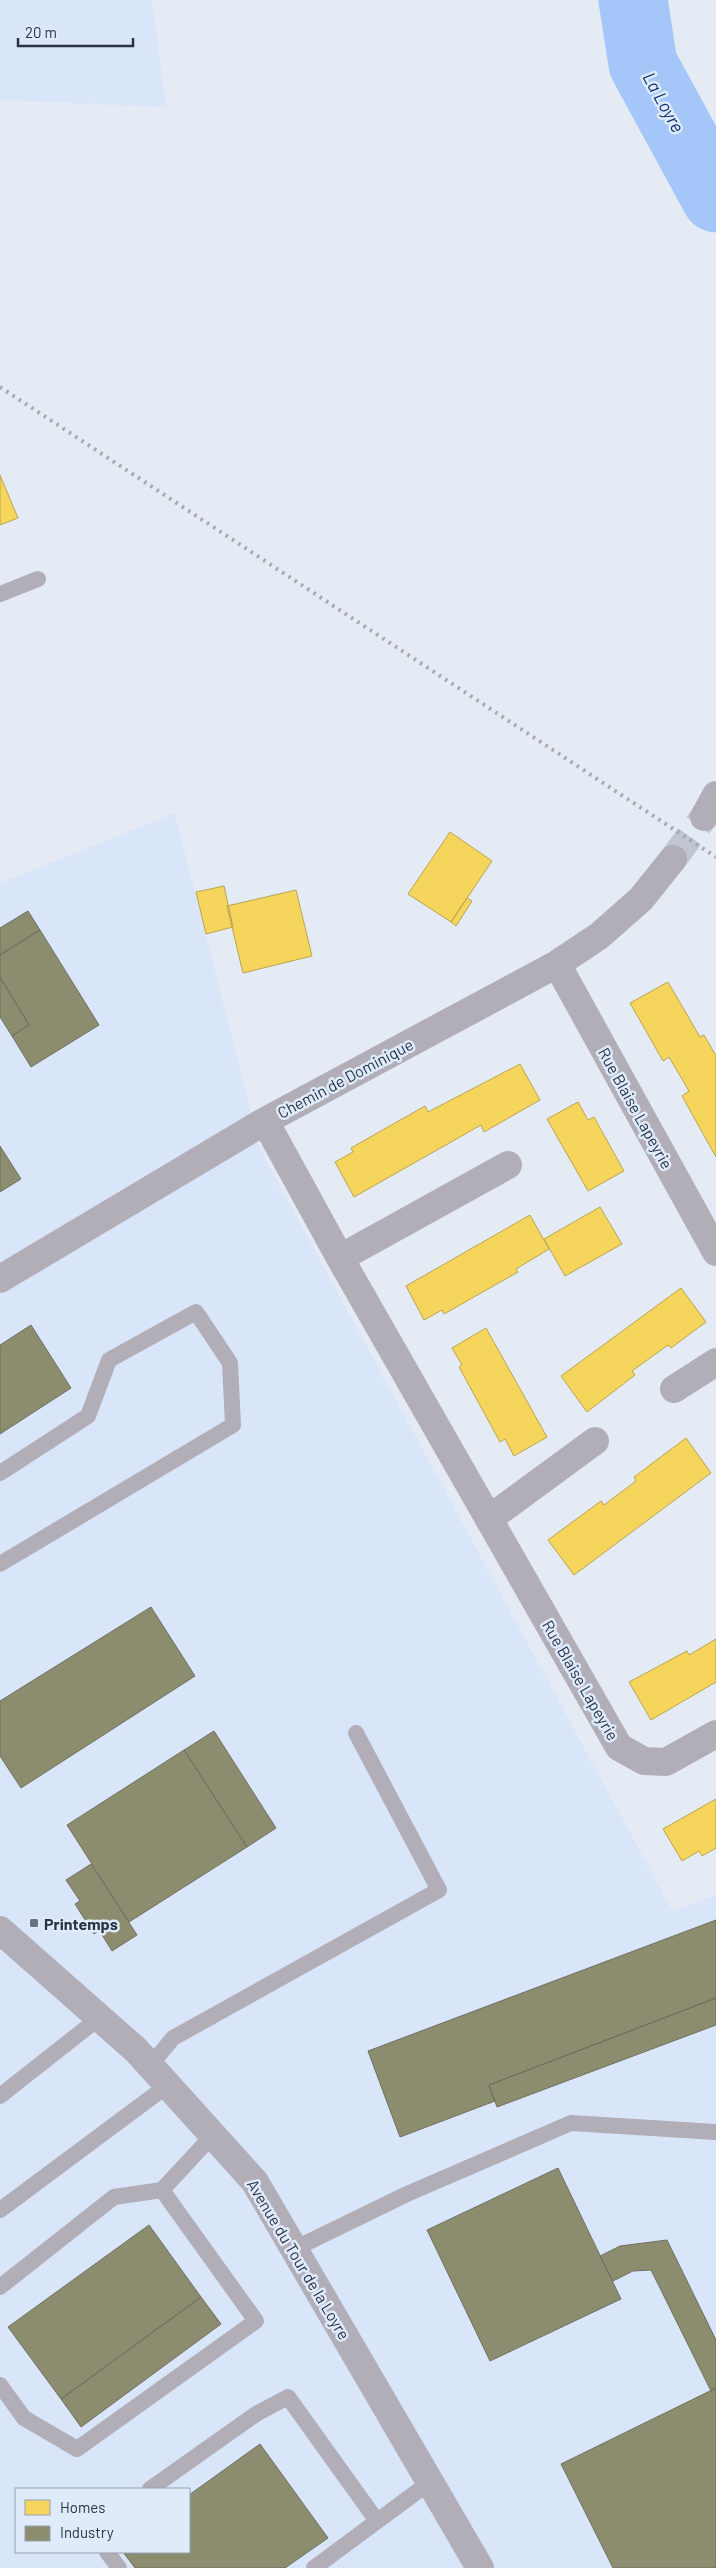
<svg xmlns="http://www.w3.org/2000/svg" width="716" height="2568" font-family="Barlow,sans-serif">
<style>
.built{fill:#d9e6fa;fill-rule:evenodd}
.homes{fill:#f6d55c;stroke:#b8a454}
.industry{fill:#8c8c6e;stroke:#6e7161}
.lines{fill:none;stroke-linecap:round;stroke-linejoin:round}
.river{stroke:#a5c6f8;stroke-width:69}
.street-tunnel{stroke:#bfc6d1;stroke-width:28;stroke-dasharray:28 14;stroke-linecap:butt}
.lane{stroke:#b2aeb8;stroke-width:16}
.street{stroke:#b2aeb8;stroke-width:28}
.rail{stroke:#a9a8b1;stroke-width:4;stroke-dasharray:2.5 5;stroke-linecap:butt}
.poi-dot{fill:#6b7381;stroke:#dfeafa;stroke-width:2}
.labels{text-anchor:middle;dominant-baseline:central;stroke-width:5;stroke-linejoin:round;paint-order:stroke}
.street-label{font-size:16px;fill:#293343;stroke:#dfeafa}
.poi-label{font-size:16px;font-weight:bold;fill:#293343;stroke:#dfeafa;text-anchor:start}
.water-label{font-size:18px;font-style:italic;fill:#09326c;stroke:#dfeafa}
</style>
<rect width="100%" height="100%" fill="#e5ebf4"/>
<path class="built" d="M 0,0 L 152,0 L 166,107 L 0,100 Z
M 175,813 L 260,1149 L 673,1912 L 716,1895 L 716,2568 L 0,2568 L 0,883 ZM 16,2489 L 189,2489 L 189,2552 L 16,2552 Z"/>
<path class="homes" d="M 0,475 L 18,518 L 0,525 Z
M 450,832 L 492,861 L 451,922 L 408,894 Z
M 224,886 L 233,927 L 206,934 L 196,892 Z
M 296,890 L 312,956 L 243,973 L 227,906 Z
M 467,898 L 472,901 L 456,926 L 451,922 Z
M 668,982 L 700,1037 L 704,1035 L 716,1056 L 716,1157 L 682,1096 L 689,1091 L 669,1057 L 663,1061 L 630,1003 Z
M 520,1064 L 540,1100 L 484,1132 L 481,1125 L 354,1197 L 335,1162 L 353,1152 L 351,1148 L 425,1106 L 428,1112 Z
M 578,1102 L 588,1120 L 594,1117 L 624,1171 L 588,1191 L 547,1119 Z
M 600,1207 L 622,1244 L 565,1276 L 544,1239 Z
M 530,1215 L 549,1249 L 516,1269 L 518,1272 L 444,1314 L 442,1310 L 424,1320 L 406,1286 Z
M 681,1288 L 706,1322 L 671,1348 L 668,1345 L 632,1371 L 635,1375 L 587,1412 L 561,1376 Z
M 486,1328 L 547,1437 L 514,1456 L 505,1439 L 500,1442 L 459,1367 L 462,1365 L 452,1348 Z
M 686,1438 L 711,1473 L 574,1575 L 548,1540 L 601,1501 L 604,1505 L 636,1481 L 634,1477 Z
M 716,1639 L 716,1682 L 651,1720 L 629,1682 L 687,1651 L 689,1655 Z
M 716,1799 L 716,1848 L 702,1856 L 699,1851 L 682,1861 L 663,1829 Z"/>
<path class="industry" d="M 28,911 L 40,930 L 0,955 L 0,928 Z
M 40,930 L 99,1025 L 31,1067 L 12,1036 L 29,1025 L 0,977 L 0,955 Z
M 0,977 L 29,1025 L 12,1036 L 0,1017 Z
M 0,1146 L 21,1179 L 0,1192 Z
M 31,1325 L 71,1388 L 0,1434 L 0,1345 Z
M 151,1607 L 195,1676 L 21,1788 L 0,1756 L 0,1701 Z
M 214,1731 L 276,1828 L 247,1847 L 184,1750 Z
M 184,1750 L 247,1847 L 129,1922 L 67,1825 Z
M 91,1864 L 137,1935 L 112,1951 L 99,1930 L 94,1934 L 75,1904 L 80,1901 L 66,1880 Z
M 716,1920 L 716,1998 L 489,2085 L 495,2101 L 400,2137 L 368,2051 Z
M 716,1998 L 716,2025 L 497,2107 L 489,2085 Z
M 558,2168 L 621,2299 L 490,2361 L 427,2230 Z
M 149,2225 L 201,2297 L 61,2399 L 8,2327 Z
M 667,2240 L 716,2340 L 716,2388 L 711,2391 L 651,2270 L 633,2271 L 613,2281 L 600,2256 L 620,2246 Z
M 201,2297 L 221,2324 L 81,2427 L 61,2399 Z
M 716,2388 L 716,2568 L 613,2568 L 561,2464 Z
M 260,2444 L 328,2538 L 285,2568 L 135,2568 L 123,2552 L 189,2552 L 189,2495 Z"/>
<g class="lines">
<path class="river" d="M 633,0 L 643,64 L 716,198"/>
<path class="street-tunnel" d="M 673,859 L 704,817"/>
<path class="lane" d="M 0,594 L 38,579
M 0,1473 L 88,1416 L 109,1360 L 196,1312 L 230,1363 L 233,1425 L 0,1564
M 150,2066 L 173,2038 L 439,1890 L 356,1733
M 0,2096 L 99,2018
M 0,2210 L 168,2085
M 294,2249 L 407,2194 L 571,2123 L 716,2132
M 0,2287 L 114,2197 L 162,2190 L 213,2135
M 0,2385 L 24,2418 L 77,2449 L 256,2321 L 162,2190
M 150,2489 L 256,2414 L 288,2397 L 377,2521
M 107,2552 L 119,2568
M 314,2568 L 430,2482"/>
<path class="street" d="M 704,817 L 716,795
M 557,964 L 716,1252
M 265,1121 L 340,1258 L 619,1747 L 644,1761 L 666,1762 L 716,1734
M 340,1258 L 508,1165
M 0,1279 L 265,1121 L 557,964 L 599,936 L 641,899 L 673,859
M 674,1389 L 716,1362
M 490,1518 L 595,1441
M 0,1930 L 136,2050 L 255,2182 L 480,2568"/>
<path class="rail" d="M 0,387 L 716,857"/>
</g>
<rect class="poi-dot" x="29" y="1918" width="10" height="10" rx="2.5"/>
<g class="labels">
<g class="street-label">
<text transform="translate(345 1078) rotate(-28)">Chemin de Dominique</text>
<text transform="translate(636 1108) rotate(61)">Rue Blaise Lapeyrie</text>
<text transform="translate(581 1680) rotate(60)">Rue Blaise Lapeyrie</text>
<text transform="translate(299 2259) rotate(59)">Avenue du Tour de la Loyre</text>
</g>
<g class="poi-label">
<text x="44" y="1923">Printemps</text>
</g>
<g class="water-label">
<text transform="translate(664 102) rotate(61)">La Loyre</text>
</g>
</g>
<rect x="15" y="2488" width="175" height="65" fill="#dfeafa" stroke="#96a1b1"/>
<rect x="25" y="2500" width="25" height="15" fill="#f6d55c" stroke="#96a1b1"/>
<text x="60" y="2513" font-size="15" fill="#293343">Homes</text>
<rect x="25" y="2526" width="25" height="15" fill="#8c8c6e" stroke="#96a1b1"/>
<text x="60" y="2538" font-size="15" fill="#293343">Industry</text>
<path d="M18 38v8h115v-8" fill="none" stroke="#293343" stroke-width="2.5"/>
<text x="25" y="38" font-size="15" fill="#293343" stroke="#dfeafa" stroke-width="4" paint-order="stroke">20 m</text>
</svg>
